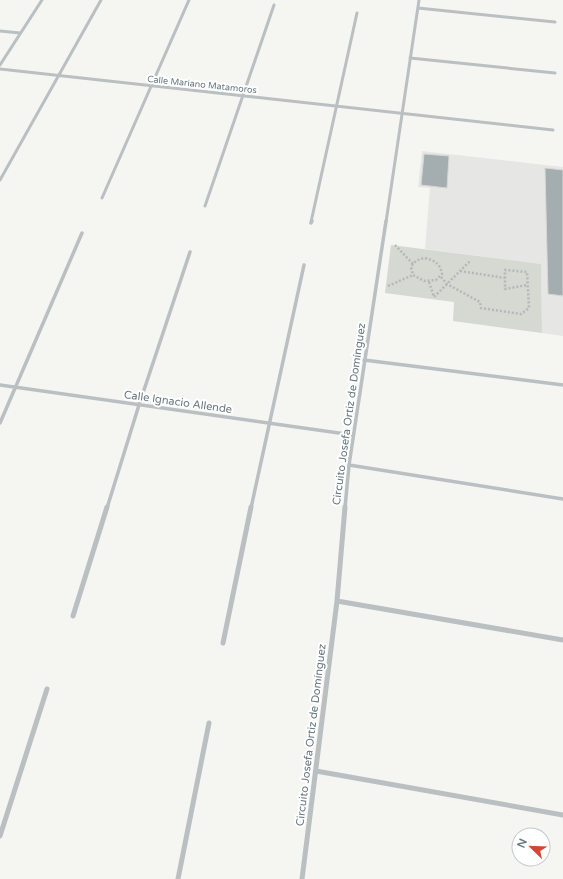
<svg xmlns="http://www.w3.org/2000/svg" width="563" height="879" font-family="'Varela Round',sans-serif">
<style>
.built{fill:#e6e6e5}
.green{fill:#d5d9d1}
.building{fill:#a4adb0;stroke:#d6d6d4}
.lines{fill:none;stroke-linecap:round;stroke-linejoin:round}
.path{stroke:#b4b8ba;stroke-width:2.5;stroke-dasharray:2 2;stroke-linecap:butt}
.minor-far2{stroke:#babfc1;stroke-width:3}
.minor-far1{stroke:#babfc1;stroke-width:3.5}
.minor{stroke:#babfc1;stroke-width:5}
.labels{text-anchor:middle;dominant-baseline:central;stroke-width:4;stroke-linejoin:round;paint-order:stroke}
.far-street-label{font-size:9px;fill:#677880;stroke:#fff}
.street-label{font-size:11px;fill:#677880;stroke:#fff}
</style>
<rect width="100%" height="100%" fill="#f5f5f2"/>
<path class="built" d="M 422,151 L 563,167 L 563,336 L 542,333 L 541,264 L 425,249 L 430,188 L 418,187 Z"/>
<path class="green" d="M 391,245 L 541,264 L 542,333 L 453,321 L 454,302 L 385,293 Z"/>
<path class="building" d="M 424,154 L 449,156 L 447,188 L 421,185 Z
M 545,168 L 563,170 L 563,296 L 548,294 Z"/>
<g class="lines">
<path class="path" d="M 395,245 L 413,264
M 425,258 C 435,261 440,263 442,274 L 436,280 L 424,281 L 413,275 L 411,267 C 414,261 419,259 425,258 Z
M 460,271 L 505,278
M 441,277 L 447,284 L 480,302 L 481,308 L 521,314 L 529,308 L 527,272 L 505,270 L 505,289 L 527,285
M 429,282 L 434,297 L 471,260
M 388,286 L 413,275"/>
<path class="minor-far2" d="M 418,8 L 555,22
M 0,31 L 20,33
M 410,58 L 555,73
M 0,65 L 42,0
M 0,69 L 553,130
M 0,180 L 101,0
M 102,198 L 189,0
M 205,206 L 274,5
M 311,222 L 357,13
M 386,222 L 419,0"/>
<path class="minor-far1" d="M 311,223 L 312,221
M 364,360 L 563,385
M 0,385 L 353,435
M 0,423 L 82,233
M 349,465 L 563,499
M 107,508 L 139,405 L 190,252
M 251,508 L 304,265
M 345,508 L 349,465 L 386,221"/>
<path class="minor" d="M 337,601 L 563,640
M 73,616 L 107,507
M 223,643 L 251,507
M 316,771 L 563,815
M 0,836 L 47,689
M 178,879 L 209,723
M 302,879 L 337,601 L 345,507"/>
</g>
<g class="labels">
<g class="far-street-label">
<text transform="translate(202 85) rotate(6)">Calle Mariano Matamoros</text>
</g>
<g class="street-label">
<text transform="translate(178 402) rotate(8)">Calle Ignacio Allende</text>
<text transform="translate(349 414) rotate(-82)">Circuito Josefa Ortiz de Domínguez</text>
<text transform="translate(311 735) rotate(-83)">Circuito Josefa Ortiz de Domínguez</text>
</g>
</g>
<g transform="translate(531 847) rotate(293)"><circle r="19" fill="#ffffff" stroke="#c2c9cc"/>
<path d="M0-3L7 15L0 10L-7 15Z" fill="#d24634"/>
<text y="-6" font-size="11" font-weight="bold" text-anchor="middle" fill="#677880">N</text>
</g>
</svg>
